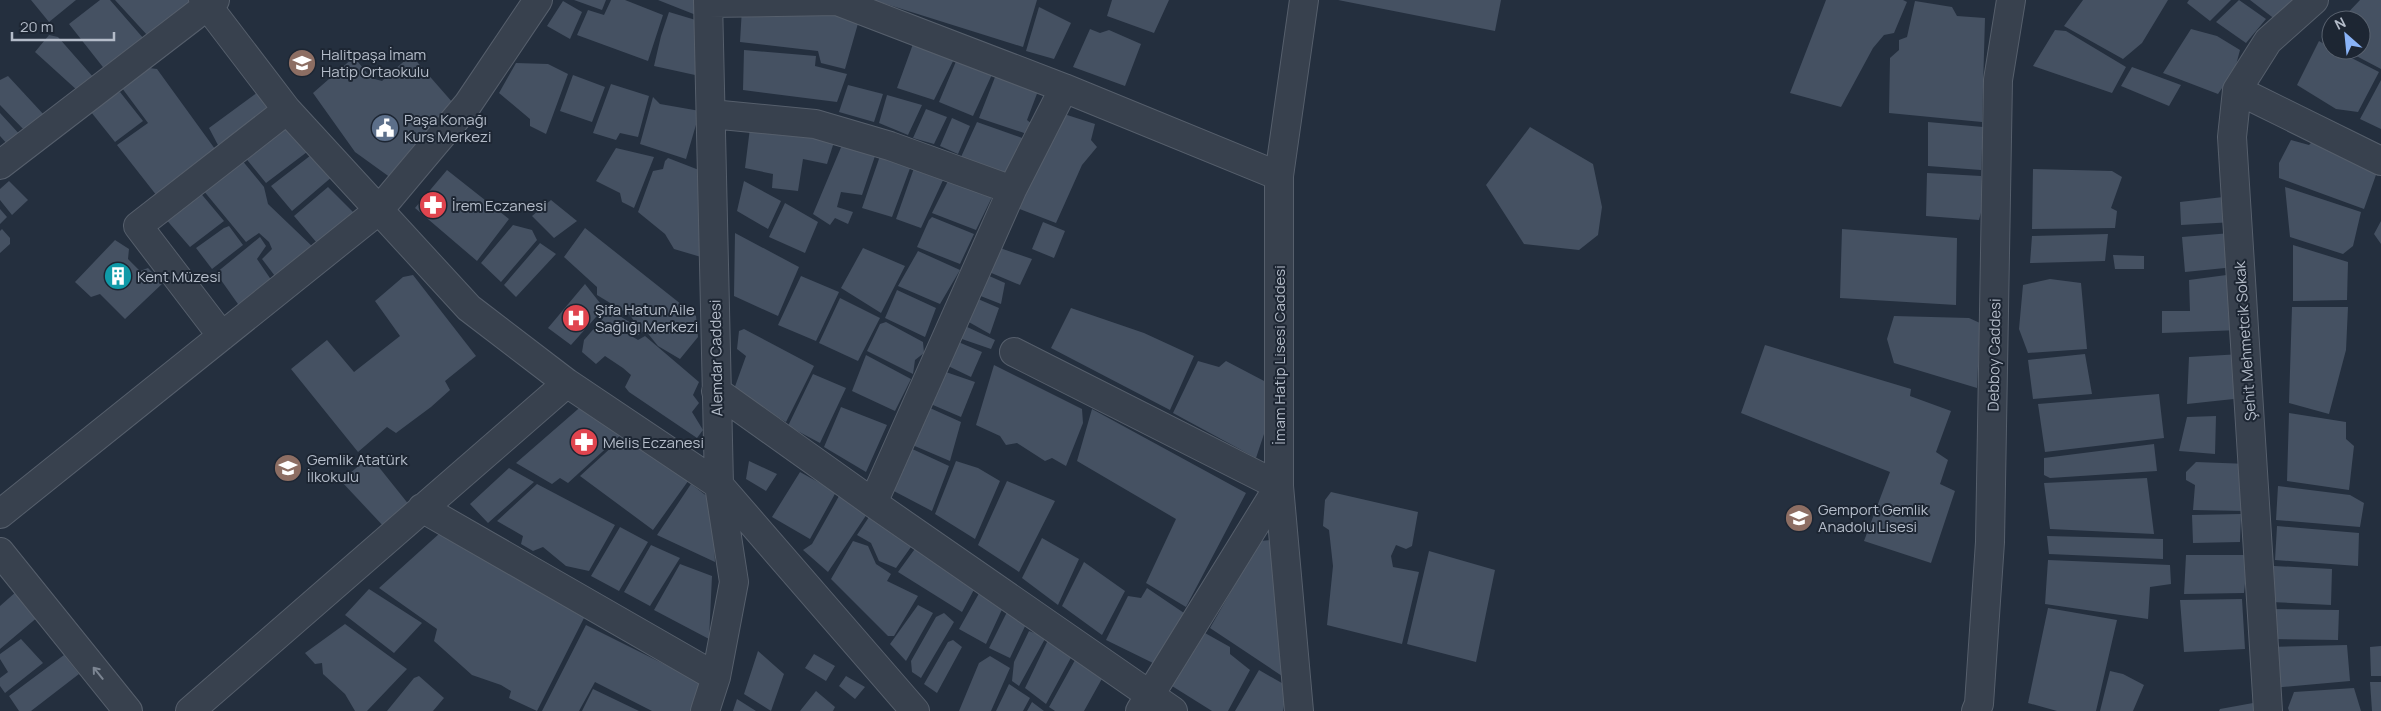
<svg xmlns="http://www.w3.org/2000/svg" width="2381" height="711" font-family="Manrope,sans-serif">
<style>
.building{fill:#455162}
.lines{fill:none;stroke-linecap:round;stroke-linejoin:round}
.street-casing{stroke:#565f6c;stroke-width:30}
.street{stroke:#38414e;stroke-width:28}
.oneway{stroke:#7c8592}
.labels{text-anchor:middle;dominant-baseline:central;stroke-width:4;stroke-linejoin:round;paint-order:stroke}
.poi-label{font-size:15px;fill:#b4bcc9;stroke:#1d2633;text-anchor:start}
.street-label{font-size:15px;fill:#b4bcc9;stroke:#1d2633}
</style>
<rect width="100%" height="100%" fill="#242f3e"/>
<path class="building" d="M 31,0 L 76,0 L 49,22 Z
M 100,0 L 110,0 L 144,39 L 106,71 L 69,24 Z
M 115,0 L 192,0 L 148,36 Z
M 574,0 L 606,0 L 602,10 Z
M 611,0 L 625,0 L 663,15 L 648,61 L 577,35 L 588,10 L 604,15 Z
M 658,0 L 702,0 L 701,17 Z
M 873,0 L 1037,0 L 1023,47 Z
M 1112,0 L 1169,0 L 1154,33 L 1107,16 Z
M 1338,0 L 1501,0 L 1495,31 Z
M 1826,0 L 1903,0 L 1907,2 L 1894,33 L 1884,35 L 1873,48 L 1841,107 L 1790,93 Z
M 2083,0 L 2168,0 L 2142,43 L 2123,59 L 2064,26 Z
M 2189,0 L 2231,0 L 2210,21 L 2187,3 Z
M 2239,0 L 2266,19 L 2246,43 L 2216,22 Z
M 2250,0 L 2294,0 L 2276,20 Z
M 2360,0 L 2381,0 L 2381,69 L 2345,50 L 2361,50 L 2361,20 L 2341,20 Z
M 563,1 L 582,12 L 570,39 L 547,26 Z
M 1915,1 L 1952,7 L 1957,16 L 1985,18 L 1982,122 L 1889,113 L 1890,58 L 1899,50 L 1899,40 L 1907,37 Z
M 1039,7 L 1071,23 L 1054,59 L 1026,51 Z
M 742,8 L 814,10 L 859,20 L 845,69 L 821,63 L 818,51 L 740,42 Z
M 669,12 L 699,21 L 695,75 L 654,66 L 661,36 Z
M 1090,29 L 1100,33 L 1109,30 L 1141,44 L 1125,86 L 1073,67 Z
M 2191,29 L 2217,36 L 2240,50 L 2235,69 L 2218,94 L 2163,73 Z
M 2055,30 L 2066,31 L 2126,67 L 2112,93 L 2033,66 Z
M 2331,31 L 2331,43 L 2324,39 Z
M 49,35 L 58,37 L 94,78 L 78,91 L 35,52 Z
M 2319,41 L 2331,48 L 2331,50 L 2336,50 L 2379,72 L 2358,112 L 2336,109 L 2297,85 Z
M 913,44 L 956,55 L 934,100 L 897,88 Z
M 744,50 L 816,56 L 815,66 L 847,74 L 837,102 L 743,90 Z
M 411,55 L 453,103 L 391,178 L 355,152 L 313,93 L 354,57 L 371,78 L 382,81 Z
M 957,59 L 995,68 L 973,116 L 939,102 Z
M 516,63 L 548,64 L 568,74 L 546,134 L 530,126 L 530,119 L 499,93 Z
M 2132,67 L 2181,85 L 2169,106 L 2121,86 Z
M 149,68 L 157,69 L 215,149 L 157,196 L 117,145 L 148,123 L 122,88 Z
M 997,72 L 1038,91 L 1027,120 L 1032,124 L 1027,134 L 979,118 Z
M 573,75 L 605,87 L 592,122 L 560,111 Z
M 8,76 L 45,116 L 26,132 L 0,105 L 0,80 Z
M 2381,80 L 2381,129 L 2360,119 Z
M 611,84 L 649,96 L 638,137 L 620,133 L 616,140 L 593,133 Z
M 848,85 L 883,94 L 874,122 L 839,112 Z
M 262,89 L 273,105 L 219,147 L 209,128 Z
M 120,92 L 143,121 L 115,142 L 91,112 L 111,96 Z
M 887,95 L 922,105 L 908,135 L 879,123 Z
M 653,97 L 660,104 L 700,111 L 686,159 L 640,144 Z
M 926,109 L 947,117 L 934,144 L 913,138 Z
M 0,113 L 22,137 L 8,145 L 0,136 Z
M 1064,114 L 1095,124 L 1091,140 L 1097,147 L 1082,165 L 1056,223 L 1017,208 Z
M 952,118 L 970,126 L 958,154 L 940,146 Z
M 977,122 L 1025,139 L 1009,177 L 961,157 Z
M 1928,122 L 1983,127 L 1981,170 L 1928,166 Z
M 281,125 L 290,127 L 307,152 L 266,183 L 244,156 Z
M 1530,127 L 1593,164 L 1602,207 L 1598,235 L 1579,250 L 1524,244 L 1486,185 Z
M 750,128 L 834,142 L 827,164 L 803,159 L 798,191 L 772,188 L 773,174 L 745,168 Z
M 2291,140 L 2309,145 L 2313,141 L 2377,172 L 2364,209 L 2279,178 L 2279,163 Z
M 842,145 L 875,156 L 862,195 L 841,192 L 837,207 L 853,212 L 848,224 L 835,218 L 830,225 L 813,214 Z
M 616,148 L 654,157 L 634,208 L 622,202 L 620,193 L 596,181 Z
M 315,152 L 333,176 L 292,211 L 271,186 Z
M 881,153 L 912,163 L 892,217 L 862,208 Z
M 668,158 L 699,170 L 701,257 L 674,249 L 665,234 L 638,212 L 653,171 L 663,169 L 665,161 Z
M 241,159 L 264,187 L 268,204 L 315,249 L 281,284 L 262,259 L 272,249 L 269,242 L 259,233 L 246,242 L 203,190 Z
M 914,168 L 944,178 L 921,228 L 896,219 Z
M 2033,169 L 2112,171 L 2122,177 L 2111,208 L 2117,211 L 2115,228 L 2032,229 Z
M 447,170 L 509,219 L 477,261 L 415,208 Z
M 1927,173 L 1981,176 L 1983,205 L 1979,220 L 1926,216 Z
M 950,177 L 993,195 L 976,230 L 932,213 Z
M 9,181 L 28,200 L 12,215 L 0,200 L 0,189 Z
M 744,181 L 781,201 L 768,229 L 737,211 Z
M 328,187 L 354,213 L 317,243 L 294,216 Z
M 2285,187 L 2361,212 L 2353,246 L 2343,254 L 2290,237 Z
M 198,190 L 224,221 L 190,247 L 164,217 Z
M 2232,196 L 2234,222 L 2181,225 L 2180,202 Z
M 551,200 L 577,221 L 554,238 L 532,216 Z
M 785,203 L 818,222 L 805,253 L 769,237 Z
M 0,209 L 7,217 L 0,224 Z
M 932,217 L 974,234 L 960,264 L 917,247 L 929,220 Z
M 2381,221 L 2381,244 L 2374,234 Z
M 1043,222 L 1065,231 L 1054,258 L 1032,249 Z
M 513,225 L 532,230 L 537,240 L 501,282 L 481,263 Z
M 229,226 L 243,245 L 212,269 L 196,248 L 224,228 Z
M 585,228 L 696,316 L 698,337 L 680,359 L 658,346 L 645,330 L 638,335 L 631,331 L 636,324 L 630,315 L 597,295 L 597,287 L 564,257 Z
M 2,229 L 10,238 L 10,244 L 0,253 L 0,231 Z
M 1842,229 L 1957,238 L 1956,305 L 1840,298 Z
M 735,233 L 799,267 L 778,316 L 734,296 Z
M 2231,233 L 2235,267 L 2185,272 L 2182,237 Z
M 2108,234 L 2105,261 L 2030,263 L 2032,236 Z
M 260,237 L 266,246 L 257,259 L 276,287 L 245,314 L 216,273 Z
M 115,240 L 129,249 L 128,259 L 140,271 L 148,268 L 163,283 L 125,319 L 100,294 L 91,297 L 75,282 Z
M 540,243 L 556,254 L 516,297 L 504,285 Z
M 2293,245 L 2348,262 L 2347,300 L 2293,301 Z
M 863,248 L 905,266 L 881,313 L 841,288 Z
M 1000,248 L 1032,259 L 1020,285 L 989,272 Z
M 918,251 L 960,270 L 940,304 L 898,286 Z
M 2113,255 L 2144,256 L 2144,269 L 2115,269 Z
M 2234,274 L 2240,330 L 2162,333 L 2162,311 L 2190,311 L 2189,280 Z
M 413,275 L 476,356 L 445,381 L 450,390 L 431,407 L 396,433 L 387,427 L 358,452 L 291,369 L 327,340 L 354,372 L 400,336 L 375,301 L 403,277 Z
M 987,275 L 1005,283 L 1001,304 L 978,295 Z
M 801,276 L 839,292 L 816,341 L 778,325 Z
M 2050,279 L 2081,283 L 2087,349 L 2028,353 L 2019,329 L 2023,285 Z
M 585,284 L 604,308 L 571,345 L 548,328 Z
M 897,290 L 936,308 L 925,337 L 885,318 Z
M 840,298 L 880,318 L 858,361 L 819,343 Z
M 978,299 L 999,308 L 990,334 L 967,321 Z
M 2292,307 L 2348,307 L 2346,350 L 2329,414 L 2289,403 Z
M 1071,308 L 1144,333 L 1194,356 L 1170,410 L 1051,348 Z
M 610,310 L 631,323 L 628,334 L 638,340 L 645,336 L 699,382 L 693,395 L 699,403 L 692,412 L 703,430 L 697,438 L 629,392 L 625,387 L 631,375 L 623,368 L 605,356 L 596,364 L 582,352 L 584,340 Z
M 1894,316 L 1969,318 L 1980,323 L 1977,388 L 1894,363 L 1887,339 Z
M 886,322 L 923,342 L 924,353 L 915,360 L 913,374 L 867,351 L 880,324 Z
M 965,326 L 995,340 L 991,349 L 959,338 Z
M 744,329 L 814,366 L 786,422 L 733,392 L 746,356 L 737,349 L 739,331 Z
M 956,341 L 982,352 L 971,377 L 946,365 Z
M 1765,345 L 1911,389 L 1910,396 L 1951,411 L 1936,452 L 1948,460 L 1940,484 L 1955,491 L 1931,563 L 1864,541 L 1890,472 L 1741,413 Z
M 2085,354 L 2092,394 L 2033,399 L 2028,360 Z
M 2242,354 L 2243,398 L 2187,404 L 2189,357 Z
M 866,355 L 911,379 L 895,411 L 852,391 Z
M 1198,361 L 1219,367 L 1226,361 L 1266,382 L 1266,428 L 1256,458 L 1173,413 Z
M 994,365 L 1082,409 L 1083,423 L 1066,466 L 1052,458 L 1045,461 L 1017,443 L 1006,445 L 1000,436 L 976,425 Z
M 940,370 L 975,382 L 961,417 L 926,402 Z
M 813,374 L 846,388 L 820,443 L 788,426 Z
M 2159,394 L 2164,438 L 2045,452 L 2038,404 Z
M 585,403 L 624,432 L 568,483 L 560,478 L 552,484 L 516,463 Z
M 841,407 L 887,425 L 866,472 L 824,447 Z
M 930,408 L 961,422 L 950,461 L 910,444 Z
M 1092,409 L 1246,493 L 1186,607 L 1146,583 L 1176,519 L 1077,461 Z
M 2289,413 L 2346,422 L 2346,439 L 2354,446 L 2349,490 L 2287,481 Z
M 2216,416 L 2215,454 L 2179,451 L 2187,417 Z
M 626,434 L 691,477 L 653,530 L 580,476 Z
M 2154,444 L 2157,471 L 2050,478 L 2044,475 L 2044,458 Z
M 908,447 L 949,466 L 932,511 L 890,489 Z
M 370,456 L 410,506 L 386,529 L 341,481 Z
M 749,461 L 777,474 L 766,491 L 746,479 Z
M 956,461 L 978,468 L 1000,481 L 975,539 L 935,514 Z
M 2196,462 L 2249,464 L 2246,511 L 2193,510 L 2195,485 L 2186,480 L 2186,472 Z
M 509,468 L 534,482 L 488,523 L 470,504 Z
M 800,472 L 836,492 L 810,539 L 772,517 Z
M 2147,478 L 2154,534 L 2050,529 L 2044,483 Z
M 1007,481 L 1055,501 L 1019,572 L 978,545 Z
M 537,484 L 615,525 L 589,571 L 566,566 L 543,547 L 533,551 L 521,544 L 523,536 L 497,521 Z
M 691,484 L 712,500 L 715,562 L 657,535 Z
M 2278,486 L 2350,495 L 2364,503 L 2360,527 L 2276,520 Z
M 1331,492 L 1418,512 L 1412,546 L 1406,549 L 1396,545 L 1391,556 L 1393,567 L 1419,572 L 1402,644 L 1327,625 L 1333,566 L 1329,530 L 1323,526 L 1325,500 Z
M 839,496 L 869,511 L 828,572 L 803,550 L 812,544 Z
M 871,514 L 916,540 L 896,568 L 879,561 L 871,543 L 857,535 Z
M 2241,514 L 2240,542 L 2193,543 L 2192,515 Z
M 2277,526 L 2359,533 L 2358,566 L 2275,560 Z
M 620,527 L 648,542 L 619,591 L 591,576 Z
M 440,533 L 585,616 L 537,711 L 509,698 L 511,691 L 501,685 L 472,675 L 434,641 L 437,629 L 379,588 Z
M 2047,536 L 2163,539 L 2163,559 L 2049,554 Z
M 1042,538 L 1079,559 L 1058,605 L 1022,578 Z
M 1271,540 L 1285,678 L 1210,628 L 1260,541 Z
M 853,541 L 868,546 L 876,564 L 891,574 L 887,581 L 918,596 L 894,636 L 888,636 L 831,579 Z
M 651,545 L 680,558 L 650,606 L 624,592 Z
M 917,546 L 977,584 L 962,612 L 898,572 Z
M 1429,551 L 1495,570 L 1476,662 L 1407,644 Z
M 2186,555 L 2248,555 L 2244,593 L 2184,594 Z
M 2048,560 L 2170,565 L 2171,584 L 2150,587 L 2148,619 L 2045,604 Z
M 1084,562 L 1125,591 L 1102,635 L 1062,606 Z
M 680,564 L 712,576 L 709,639 L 654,610 Z
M 2274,566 L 2332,569 L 2331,605 L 2271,602 L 2267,582 Z
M 982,588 L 1005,603 L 986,644 L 959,629 Z
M 1147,588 L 1184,613 L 1155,664 L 1106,640 L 1128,596 L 1141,598 Z
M 369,589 L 422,623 L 394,653 L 345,615 Z
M 17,591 L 39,616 L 0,649 L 0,606 Z
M 2242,599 L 2245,649 L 2184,652 L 2180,600 Z
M 918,605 L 933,613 L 906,661 L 890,644 Z
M 1010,606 L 1028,620 L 1010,658 L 989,648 Z
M 2048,608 L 2117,620 L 2096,711 L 2057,711 L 2028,703 Z
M 2266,609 L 2339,610 L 2338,640 L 2269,639 Z
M 944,613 L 954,622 L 921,678 L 912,672 L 911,661 L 936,617 Z
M 345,624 L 407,669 L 367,711 L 355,711 L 345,694 L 323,674 L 322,663 L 315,664 L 305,653 Z
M 586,625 L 702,683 L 692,711 L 652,711 L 595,682 L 579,711 L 542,711 Z
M 1029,631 L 1046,637 L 1019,686 L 1012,681 L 1014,662 Z
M 1205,633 L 1230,647 L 1230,654 L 1250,670 L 1228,711 L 1212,711 L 1172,686 Z
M 21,639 L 43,663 L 5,693 L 0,686 L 0,678 L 8,672 L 0,659 L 0,654 Z
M 953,640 L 962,647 L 937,693 L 924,684 L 948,642 Z
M 1048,640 L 1073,654 L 1046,704 L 1025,688 Z
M 2347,645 L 2350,681 L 2272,688 L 2267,647 Z
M 2381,646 L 2381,676 L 2371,676 L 2370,647 Z
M 758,651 L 784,674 L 771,711 L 744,694 Z
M 814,654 L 835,666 L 826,681 L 805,668 Z
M 64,655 L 79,674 L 31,711 L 19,711 L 9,696 Z
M 990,656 L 1010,668 L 991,711 L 959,711 L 979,663 Z
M 1075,660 L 1104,675 L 1084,711 L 1055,711 L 1049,707 Z
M 1259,670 L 1287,686 L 1283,711 L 1235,711 Z
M 2110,671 L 2123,674 L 2144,685 L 2133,711 L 2100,711 Z
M 419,676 L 444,698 L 433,711 L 387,711 L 414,678 Z
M 846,676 L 865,687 L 855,699 L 839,686 Z
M 2370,682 L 2381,682 L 2381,711 L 2372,711 Z
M 1009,684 L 1030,698 L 1023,711 L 996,711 Z
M 2354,688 L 2361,711 L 2289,711 L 2288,708 L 2294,692 Z
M 593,689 L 639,711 L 582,711 Z
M 816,691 L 835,707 L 833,711 L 800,711 Z
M 737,699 L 756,711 L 733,711 Z
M 1032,702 L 1044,711 L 1027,711 Z
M 2253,703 L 2254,711 L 2219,711 L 2220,709 Z"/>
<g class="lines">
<defs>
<path id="street" d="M 203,0 L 287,110 L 469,308 L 567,383 L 719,485 L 915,711
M 708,3 L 837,1 L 1064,88 L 1279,176
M 2237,90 L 2381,161
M 711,114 L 815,124 L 890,146 L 1012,190
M 0,165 L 215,0
M 222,336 L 138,226 L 287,110
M 1014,352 L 1279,486 L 1140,711
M 716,391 L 873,503 L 1173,711
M 873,503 L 1012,190 L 1064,88
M 422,508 L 716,677
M 0,514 L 379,210 L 468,104 L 538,0
M 0,552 L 128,711
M 190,711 L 567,383
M 705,711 L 716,677 L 734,582 L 719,485 L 708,0
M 1299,711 L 1279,486 L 1279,176 L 1304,0
M 1976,711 L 1979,704 L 1990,542 L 1998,80 L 2011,0
M 2268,711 L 2232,137 L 2237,90 L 2268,41 L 2314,0"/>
</defs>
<use href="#street" class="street-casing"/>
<use href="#street" class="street"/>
</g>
<defs><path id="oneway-shaft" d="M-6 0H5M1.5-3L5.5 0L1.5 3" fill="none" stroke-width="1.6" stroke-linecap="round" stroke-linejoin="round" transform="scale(1.25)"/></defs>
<use class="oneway" href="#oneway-shaft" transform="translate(98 673) rotate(-129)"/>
<defs>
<symbol id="school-disc" viewBox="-11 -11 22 22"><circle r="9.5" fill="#8d6e63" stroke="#1d2633"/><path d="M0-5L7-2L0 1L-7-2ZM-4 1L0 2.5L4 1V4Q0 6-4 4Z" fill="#fff"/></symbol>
<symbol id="civic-disc" viewBox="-11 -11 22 22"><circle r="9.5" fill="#5c6f8a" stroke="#1d2633"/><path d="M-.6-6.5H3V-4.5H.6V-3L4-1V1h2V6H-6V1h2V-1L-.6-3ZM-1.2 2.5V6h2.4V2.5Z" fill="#fff"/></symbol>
<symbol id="pharmacy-disc" viewBox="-11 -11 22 22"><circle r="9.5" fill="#e0444e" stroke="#1d2633"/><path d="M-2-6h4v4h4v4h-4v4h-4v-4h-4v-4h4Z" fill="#fff"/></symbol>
<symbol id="building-disc" viewBox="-11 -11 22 22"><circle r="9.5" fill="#0f9aa8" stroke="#1d2633"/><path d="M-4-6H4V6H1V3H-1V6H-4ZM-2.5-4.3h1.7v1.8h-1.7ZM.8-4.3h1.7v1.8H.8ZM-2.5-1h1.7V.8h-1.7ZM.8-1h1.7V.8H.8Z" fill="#fff"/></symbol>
<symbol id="hospital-disc" viewBox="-11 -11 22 22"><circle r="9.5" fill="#e0444e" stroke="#1d2633"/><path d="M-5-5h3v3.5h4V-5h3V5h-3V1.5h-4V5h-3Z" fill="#fff"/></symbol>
</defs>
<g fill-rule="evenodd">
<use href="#school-disc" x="286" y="47" width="32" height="32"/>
<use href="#civic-disc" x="369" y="112" width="32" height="32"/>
<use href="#pharmacy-disc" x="417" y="189" width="32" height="32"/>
<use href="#building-disc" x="102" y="260" width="32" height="32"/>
<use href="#hospital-disc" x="560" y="302" width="32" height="32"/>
<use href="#pharmacy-disc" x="568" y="426" width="32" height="32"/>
<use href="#school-disc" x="272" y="452" width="32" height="32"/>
<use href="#school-disc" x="1783" y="502" width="32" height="32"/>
</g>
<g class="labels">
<g class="poi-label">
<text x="321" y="54">Halitpaşa İmam<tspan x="321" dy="17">Hatip Ortaokulu</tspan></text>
<text x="404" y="119">Paşa Konağı<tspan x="404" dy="17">Kurs Merkezi</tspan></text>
<text x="452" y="205">İrem Eczanesi</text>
<text x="137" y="276">Kent Müzesi</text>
<text x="595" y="309">Şifa Hatun Aile<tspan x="595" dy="17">Sağlığı Merkezi</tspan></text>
<text x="603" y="442">Melis Eczanesi</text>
<text x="307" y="459">Gemlik Atatürk<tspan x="307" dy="17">İlkokulu</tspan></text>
<text x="1818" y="509">Gemport Gemlik<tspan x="1818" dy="17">Anadolu Lisesi</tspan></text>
</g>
<g class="street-label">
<text transform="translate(2245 341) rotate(-94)">Şehit Mehmetcik Sokak</text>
<text transform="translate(1279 355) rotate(-90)">İmam Hatip Lisesi Caddesi</text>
<text transform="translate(1994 355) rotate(-89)">Debboy Caddesi</text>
<text transform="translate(716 358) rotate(-91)">Alemdar Caddesi</text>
</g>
</g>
<g transform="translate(2346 35) rotate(333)"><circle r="24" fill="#1d2633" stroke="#59626f"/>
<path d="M0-4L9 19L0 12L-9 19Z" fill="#8ab4f8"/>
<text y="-8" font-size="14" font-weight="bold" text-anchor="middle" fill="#b4bcc9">N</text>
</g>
<path d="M12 32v8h102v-8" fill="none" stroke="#b4bcc9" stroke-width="2.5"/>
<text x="20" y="32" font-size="15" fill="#b4bcc9" stroke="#1d2633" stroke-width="4" paint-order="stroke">20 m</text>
</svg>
